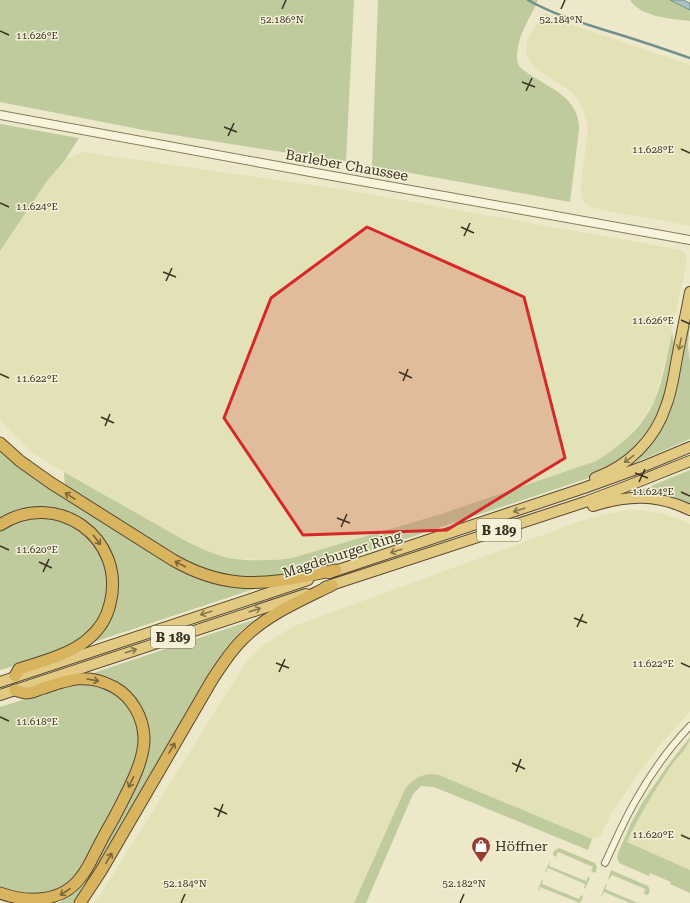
<svg xmlns="http://www.w3.org/2000/svg" width="690" height="903" font-family="'Roboto Serif',serif">
<style>
.farmland{fill:#e3e2b7}
.green{fill:#bfcb9d}
.water{fill:#aac2be;stroke:#70908d}
.lines{fill:none;stroke-linecap:round;stroke-linejoin:round}
.stream{stroke:#70908d;stroke-width:2.5}
.minor-casing{stroke:#897b5e;stroke-width:8}
.tertiary-casing{stroke:#897b5e;stroke-width:10}
.trunk-casing{stroke:#574932;stroke-width:12}
.motorway-casing{stroke:#574932;stroke-width:13}
.minor{stroke:#f8f4dc;stroke-width:6}
.tertiary{stroke:#f8f4dc;stroke-width:8}
.trunk{stroke:#e3ca82;stroke-width:10}
.motorway{stroke:#d8b45f;stroke-width:11}
.oneway{stroke:#86764d}
.oneway2{stroke:#79653a}
.marked{fill:#d62828;fill-opacity:0.2;stroke:#d62828;stroke-width:3;stroke-linejoin:round}
.ticks{fill:none;stroke:#3a3121;stroke-width:1.5}
.labels{text-anchor:middle;dominant-baseline:central;stroke-width:3;stroke-linejoin:round;paint-order:stroke}
.shield{fill:#f5f1d9;stroke:#726b58;stroke-width:1}
.shield-label{font-size:13px;font-weight:bold;fill:#3a3121}
.street-label{font-size:14px;fill:#3a3121;stroke:#f5f1d9}
.poi-label{font-size:14px;fill:#3a3121;stroke:#f5f1d9;text-anchor:start}
.ticks-label{font-size:10px;text-anchor:middle;fill:#3a3121;stroke:#f5f1d9;stroke-width:3;stroke-linejoin:round;paint-order:stroke}
</style>
<rect width="100%" height="100%" fill="#ede8c9"/>
<path class="farmland" d="M 545,13 L 570,24 L 690,65 L 690,226 L 593,208 L 587,205 L 583,201 L 581,195 L 581,184 L 588,128 L 585,115 L 579,100 L 569,90 L 536,69 L 530,61 L 526,52 L 527,43 L 531,32 L 535,26 Z
M 82,152 L 340,189 L 682,250 L 685,253 L 687,262 L 666,356 L 656,396 L 653,403 L 644,418 L 627,438 L 609,453 L 596,461 L 441,514 L 292,558 L 272,560 L 238,559 L 219,556 L 201,549 L 184,540 L 42,459 L 28,449 L 6,426 L 0,418 L 0,251 L 47,181 L 65,160 Z
M 625,510 L 639,510 L 660,513 L 680,519 L 690,524 L 690,711 L 660,745 L 641,770 L 611,814 L 601,835 L 592,839 L 439,775 L 414,779 L 405,789 L 354,903 L 93,903 L 102,892 L 246,662 L 265,644 L 294,626 L 578,522 L 602,515 Z
M 690,742 L 690,870 L 627,842 L 646,805 L 656,788 L 675,761 Z"/>
<path class="green" d="M 0,0 L 354,0 L 346,161 L 268,150 L 149,131 L 0,102 Z
M 378,0 L 538,0 C 531,17 518,34 517,54 C 517,57 517,61 518,63 C 519,68 525,71 529,74 C 551,89 580,98 579,130 L 570,202 L 372,166 Z
M 630,0 L 670,0 L 690,10 L 690,21 C 672,19 641,17 630,0 Z
M 0,124 L 79,138 L 65,160 L 47,181 L 0,251 Z
M 690,305 L 690,320 L 688,347 L 690,361 L 690,439 L 637,462 L 628,465 L 652,440 Z
M 672,332 L 675,351 L 662,410 L 637,448 L 598,475 L 345,559 L 291,576 L 248,580 L 195,568 L 65,489 L 64,472 L 184,540 C 195,546 206,551 218,555 C 238,562 271,561 292,558 L 441,514 L 596,461 C 617,448 639,431 651,408 C 662,388 667,355 672,332 Z
M 0,450 L 12,462 L 35,479 L 171,564 L 253,588 L 254,589 L 94,642 L 94,641 C 101,628 113,615 116,601 C 124,562 102,523 65,511 C 54,508 43,506 31,507 C 20,509 10,514 0,519 Z
M 690,470 L 690,506 L 635,493 L 636,492 Z
M 45,518 L 54,519 L 74,526 L 92,541 L 104,563 L 107,580 L 106,597 L 102,613 L 90,631 L 74,644 L 53,653 L 1,670 L 0,670 L 0,531 C 17,520 25,519 45,518 Z
M 256,619 C 233,634 219,657 205,680 L 98,866 L 77,898 L 73,903 L 58,903 C 73,894 83,884 92,870 L 140,776 C 144,767 148,757 149,747 C 152,718 136,688 108,677 C 103,675 98,675 93,674 L 93,673 Z
M 73,684 C 78,684 84,683 88,684 C 103,685 116,693 125,703 C 149,730 136,760 122,788 C 117,798 111,809 106,820 C 96,840 85,870 66,884 C 57,891 46,893 35,895 C 32,896 29,897 26,896 C 20,896 6,890 0,888 L 0,707 Z
M 690,737 C 690,746 679,755 674,762 C 656,788 640,814 627,842 L 690,870 L 690,893 L 670,884 L 671,882 L 650,873 L 649,876 L 619,863 L 617,857 L 618,853 L 632,821 L 644,800 L 668,765 Z
M 429,774 L 439,775 L 592,839 L 588,850 L 434,787 L 421,786 L 413,794 L 366,903 L 354,903 L 405,789 C 412,780 418,776 429,774 Z
M 559,848 L 595,863 L 597,867 L 596,872 L 595,873 L 591,871 L 593,867 L 558,852 L 556,857 L 553,855 L 553,853 L 555,850 Z
M 550,861 L 550,862 L 549,866 L 586,881 L 588,877 L 590,878 L 585,889 L 584,888 L 585,884 L 548,868 L 546,872 L 545,872 Z
M 611,870 L 648,886 L 650,890 L 648,895 L 644,894 L 645,889 L 612,875 L 609,879 L 608,879 Z
M 542,879 L 543,880 L 542,884 L 579,899 L 581,895 L 583,896 L 580,903 L 540,887 L 539,891 L 538,890 Z
M 606,884 L 607,885 L 605,889 L 638,903 L 630,903 L 604,892 L 602,896 L 601,896 Z"/>
<path class="water" d="M 670,0 L 683,0 L 690,3 L 690,10 Z"/>
<g class="lines">
<path class="stream" d="M 528,0 C 554,15 583,23 611,32 C 638,40 664,49 690,58"/>
<defs>
<path id="minor" d="M 605,863 C 615,842 624,820 636,800 C 651,773 669,748 690,726"/>
<path id="tertiary" d="M 0,115 L 327,175 L 690,240"/>
<path id="trunk" d="M 595,478 C 628,466 655,440 666,406 C 672,391 674,374 677,358 C 681,336 686,314 690,292
M 593,506 C 628,495 657,494 690,510
M 329,573 L 584,488 L 642,467 L 690,447
M 325,587 L 585,502 L 630,485 L 690,461
M 0,682 L 308,580
M 0,695 L 306,594"/>
<path id="motorway" d="M 0,443 L 20,461 L 51,483 L 173,560 C 194,572 216,580 239,582 C 271,585 305,576 336,570
M 0,525 C 56,488 127,538 110,604 C 107,617 99,630 88,639 C 71,654 41,662 19,669 L 15,676
M 0,893 C 28,903 62,903 81,877 C 87,870 91,861 95,853 C 101,841 108,828 115,816 C 126,794 145,762 144,737 C 143,717 132,697 114,687 C 88,673 70,679 44,688 C 39,689 32,693 26,693 C 23,693 18,691 15,690
M 80,903 L 101,871 L 212,680 C 222,665 231,650 244,638 C 268,614 302,600 332,585"/>
</defs>
<use href="#minor" class="minor-casing"/>
<use href="#tertiary" class="tertiary-casing"/>
<use href="#trunk" class="trunk-casing"/>
<use href="#motorway" class="motorway-casing"/>
<use href="#minor" class="minor"/>
<use href="#tertiary" class="tertiary"/>
<use href="#trunk" class="trunk"/>
<use href="#motorway" class="motorway"/>
</g>
<defs><path id="oneway-shaft" d="M-6 0H5M1.5-3L5.5 0L1.5 3" fill="none" stroke-width="1.6" stroke-linecap="round" stroke-linejoin="round"/></defs>
<g class="oneway">
<use href="#oneway-shaft" transform="translate(680 344) rotate(101)"/>
<use href="#oneway-shaft" transform="translate(629 459) rotate(143)"/>
<use href="#oneway-shaft" transform="translate(519 510) rotate(162)"/>
<use href="#oneway-shaft" transform="translate(396 551) rotate(162)"/>
<use href="#oneway-shaft" transform="translate(255 610) rotate(-18)"/>
<use href="#oneway-shaft" transform="translate(206 613) rotate(162)"/>
<use href="#oneway-shaft" transform="translate(131 651) rotate(-18)"/>
</g>
<g class="oneway2">
<use href="#oneway-shaft" transform="translate(70 496) rotate(-148)"/>
<use href="#oneway-shaft" transform="translate(97 540) rotate(53)"/>
<use href="#oneway-shaft" transform="translate(180 564) rotate(-152)"/>
<use href="#oneway-shaft" transform="translate(93 680) rotate(10)"/>
<use href="#oneway-shaft" transform="translate(172 748) rotate(-60)"/>
<use href="#oneway-shaft" transform="translate(131 782) rotate(116)"/>
<use href="#oneway-shaft" transform="translate(109 858) rotate(-60)"/>
<use href="#oneway-shaft" transform="translate(65 892) rotate(147)"/>
</g>
<path class="marked" d="M 367,227 L 524,297 L 565,458 L 447,530 L 303,535 L 224,418 L 271,298 Z"/>
<path class="ticks" d="M 282,9 L 286,0M 561,9 L 565,0M 0,31 L 9,35M 522,82 L 535,87M 526,91 L 532,78M 224,127 L 237,132M 228,136 L 234,123M 681,149 L 690,153M 0,203 L 9,207M 461,227 L 474,233M 464,236 L 470,223M 163,272 L 176,277M 166,281 L 172,268M 681,320 L 690,324M 399,372 L 412,378M 0,374 L 9,378M 403,381 L 408,369M 101,417 L 114,423M 105,426 L 110,414M 635,473 L 648,478M 639,482 L 645,469M 681,492 L 690,496M 337,518 L 350,523M 341,527 L 347,514M 0,546 L 9,550M 39,562 L 52,568M 43,572 L 49,559M 574,618 L 587,623M 577,627 L 583,614M 276,663 L 289,668M 681,663 L 690,667M 279,672 L 285,659M 0,717 L 9,721M 512,763 L 525,769M 516,772 L 521,759M 214,808 L 227,814M 218,817 L 223,804M 681,835 L 690,839M 181,903 L 185,894M 460,903 L 464,894"/>
<defs>
<symbol id="shop-pin" viewBox="-11 -11 22 30"><path d="M0 17L-7.5 6A9.5 9.5 0 1 1 7.5 6Z" fill="#963e30" stroke="#f5f1d9"/><path d="M-5-2.5h2.3a2.7 3.5 0 0 1 5.4 0H5L5.5 6h-11ZM-1.5-2.5h3a1.5 2.3 0 0 0-3 0Z" fill="#fff"/></symbol>
</defs>
<g fill-rule="evenodd">
<use href="#shop-pin" x="470" y="835" width="22" height="30"/>
</g>
<g class="labels">
<g class="shield">
<rect x="477" y="519" width="44" height="22" rx="3"/>
<rect x="151" y="626" width="44" height="22" rx="3"/>
</g>
<g class="shield-label">
<text x="499" y="530">B 189</text>
<text x="173" y="637">B 189</text>
</g>
<g class="street-label">
<text transform="translate(347 165) rotate(10)">Barleber Chaussee</text>
<text transform="translate(342 554) rotate(-18)">Magdeburger Ring</text>
</g>
<g class="poi-label">
<text x="495" y="846">Höffner</text>
</g>
</g>
<g class="ticks-label">
<text x="561" y="23">52.184°N</text>
<text x="282" y="23">52.186°N</text>
<text x="37" y="39">11.626°E</text>
<text x="653" y="153">11.628°E</text>
<text x="37" y="210">11.624°E</text>
<text x="653" y="324">11.626°E</text>
<text x="37" y="382">11.622°E</text>
<text x="653" y="495">11.624°E</text>
<text x="37" y="553">11.620°E</text>
<text x="653" y="667">11.622°E</text>
<text x="37" y="725">11.618°E</text>
<text x="653" y="838">11.620°E</text>
<text x="185" y="887">52.184°N</text>
<text x="464" y="887">52.182°N</text>
</g>
</svg>
